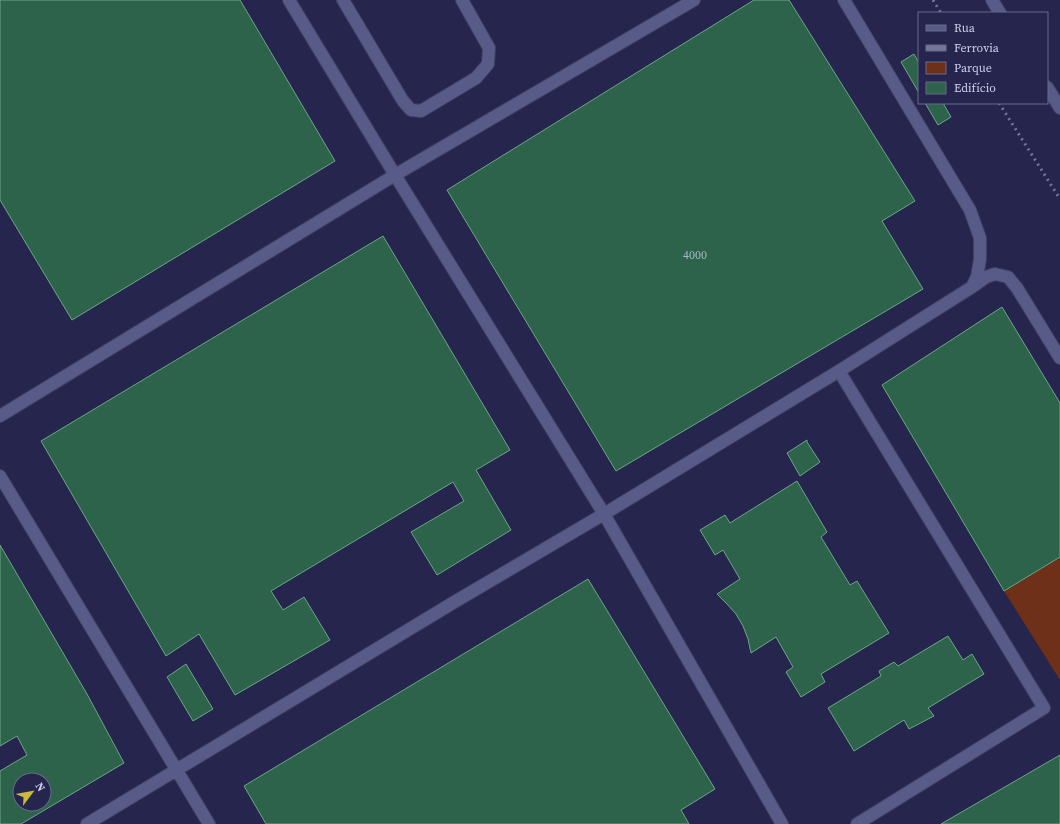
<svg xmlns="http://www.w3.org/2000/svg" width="1060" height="824" font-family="'Source Serif 4',serif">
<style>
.green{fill:#6e3018}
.building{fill:#2d634a;stroke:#6ea589;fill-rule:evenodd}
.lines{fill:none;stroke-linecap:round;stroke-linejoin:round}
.minor-casing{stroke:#413f62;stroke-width:14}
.minor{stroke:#585b88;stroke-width:12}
.rail{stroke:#747597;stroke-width:3;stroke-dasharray:2 4;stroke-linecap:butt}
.labels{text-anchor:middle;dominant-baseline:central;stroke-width:4;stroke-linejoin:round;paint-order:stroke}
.number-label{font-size:12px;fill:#a6b6c3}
</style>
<rect width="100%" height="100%" fill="#25254d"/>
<path class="green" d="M 1060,557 L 1060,680 L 1004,591 Z"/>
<path class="building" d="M 0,0 L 240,0 L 335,161 L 72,320 L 0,200 Z
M 754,0 L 789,0 L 915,201 L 882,221 L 923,289 L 616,471 L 447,190 Z
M 914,54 L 919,63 L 919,93 L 901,62 Z
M 925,103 L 943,103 L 951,117 L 938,125 Z
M 383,236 L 510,450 L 476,470 L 511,530 L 437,575 L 411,532 L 464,501 L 453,482 L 271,591 L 283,610 L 304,597 L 330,640 L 235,695 L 199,634 L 166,656 L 41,441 Z
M 1002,307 L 1060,403 L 1060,557 L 1004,591 L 882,385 Z
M 807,440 L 807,442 L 820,462 L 800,476 L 787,453 Z
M 797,481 L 827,532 L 821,537 L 850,585 L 857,581 L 889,633 L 821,674 L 825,682 L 801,697 L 786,672 L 793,667 L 776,637 L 751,653 L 748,639 L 743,626 L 736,614 L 727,604 L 717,594 L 740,579 L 723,550 L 715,555 L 700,530 L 725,515 L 730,523 Z
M 0,545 L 87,694 L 124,763 L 21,824 L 0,824 L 0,771 L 27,755 L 17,736 L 0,746 ZM 20,780 L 44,780 L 44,804 L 20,804 Z
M 588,579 L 715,789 L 681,810 L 689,824 L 266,824 L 244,786 Z
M 948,636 L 963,660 L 972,654 L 984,674 L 928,708 L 934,716 L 909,729 L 904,720 L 854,751 L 828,708 L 881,676 L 879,671 L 894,662 L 898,666 Z
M 186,664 L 213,709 L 193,721 L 167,677 Z
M 1060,755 L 1060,824 L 941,824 Z"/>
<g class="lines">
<defs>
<path id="minor" d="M 289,0 L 395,175 L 604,514 L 782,824
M 343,0 L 403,101 L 411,110 L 421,111 L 476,78 L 488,64 L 489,48 L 462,0
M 992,0 L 1000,13
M 1047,87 L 1060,108
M 972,287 L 986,277 L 995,274 L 1008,277 L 1017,288 L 1060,358
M 839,371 L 1044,708 L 857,824
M 0,416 L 395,175 L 694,0
M 0,476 L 209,824
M 87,824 L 456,601 L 604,514 L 839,371 L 972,287 L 977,277 L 980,259 L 980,238 L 970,210 L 844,0"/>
</defs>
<use href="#minor" class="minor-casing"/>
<use href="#minor" class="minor"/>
<path class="rail" d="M 933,0 L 941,13
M 999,103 L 1060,199"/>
</g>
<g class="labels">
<g class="number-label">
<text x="695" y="255">4000</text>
</g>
</g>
<rect x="918" y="12" width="130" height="92" fill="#25254d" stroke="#696a8c"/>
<rect x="926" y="25" width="20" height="6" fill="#585b88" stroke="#696a8c"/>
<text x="954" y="32" font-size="12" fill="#ced1eb">Rua</text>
<rect x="926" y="45" width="20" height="6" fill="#747597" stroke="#696a8c"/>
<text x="954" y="52" font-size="12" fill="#ced1eb">Ferrovia</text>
<rect x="926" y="62" width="20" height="12" fill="#6e3018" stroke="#696a8c"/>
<text x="954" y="72" font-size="12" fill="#ced1eb">Parque</text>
<rect x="926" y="82" width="20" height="12" fill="#2d634a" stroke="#696a8c"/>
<text x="954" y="92" font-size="12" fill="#ced1eb">Edifício</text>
<g transform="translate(32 792) rotate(58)"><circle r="19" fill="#25254d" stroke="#696a8c"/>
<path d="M0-3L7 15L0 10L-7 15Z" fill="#cbb939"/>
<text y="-6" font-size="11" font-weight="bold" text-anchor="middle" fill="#ced1eb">N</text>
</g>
</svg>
